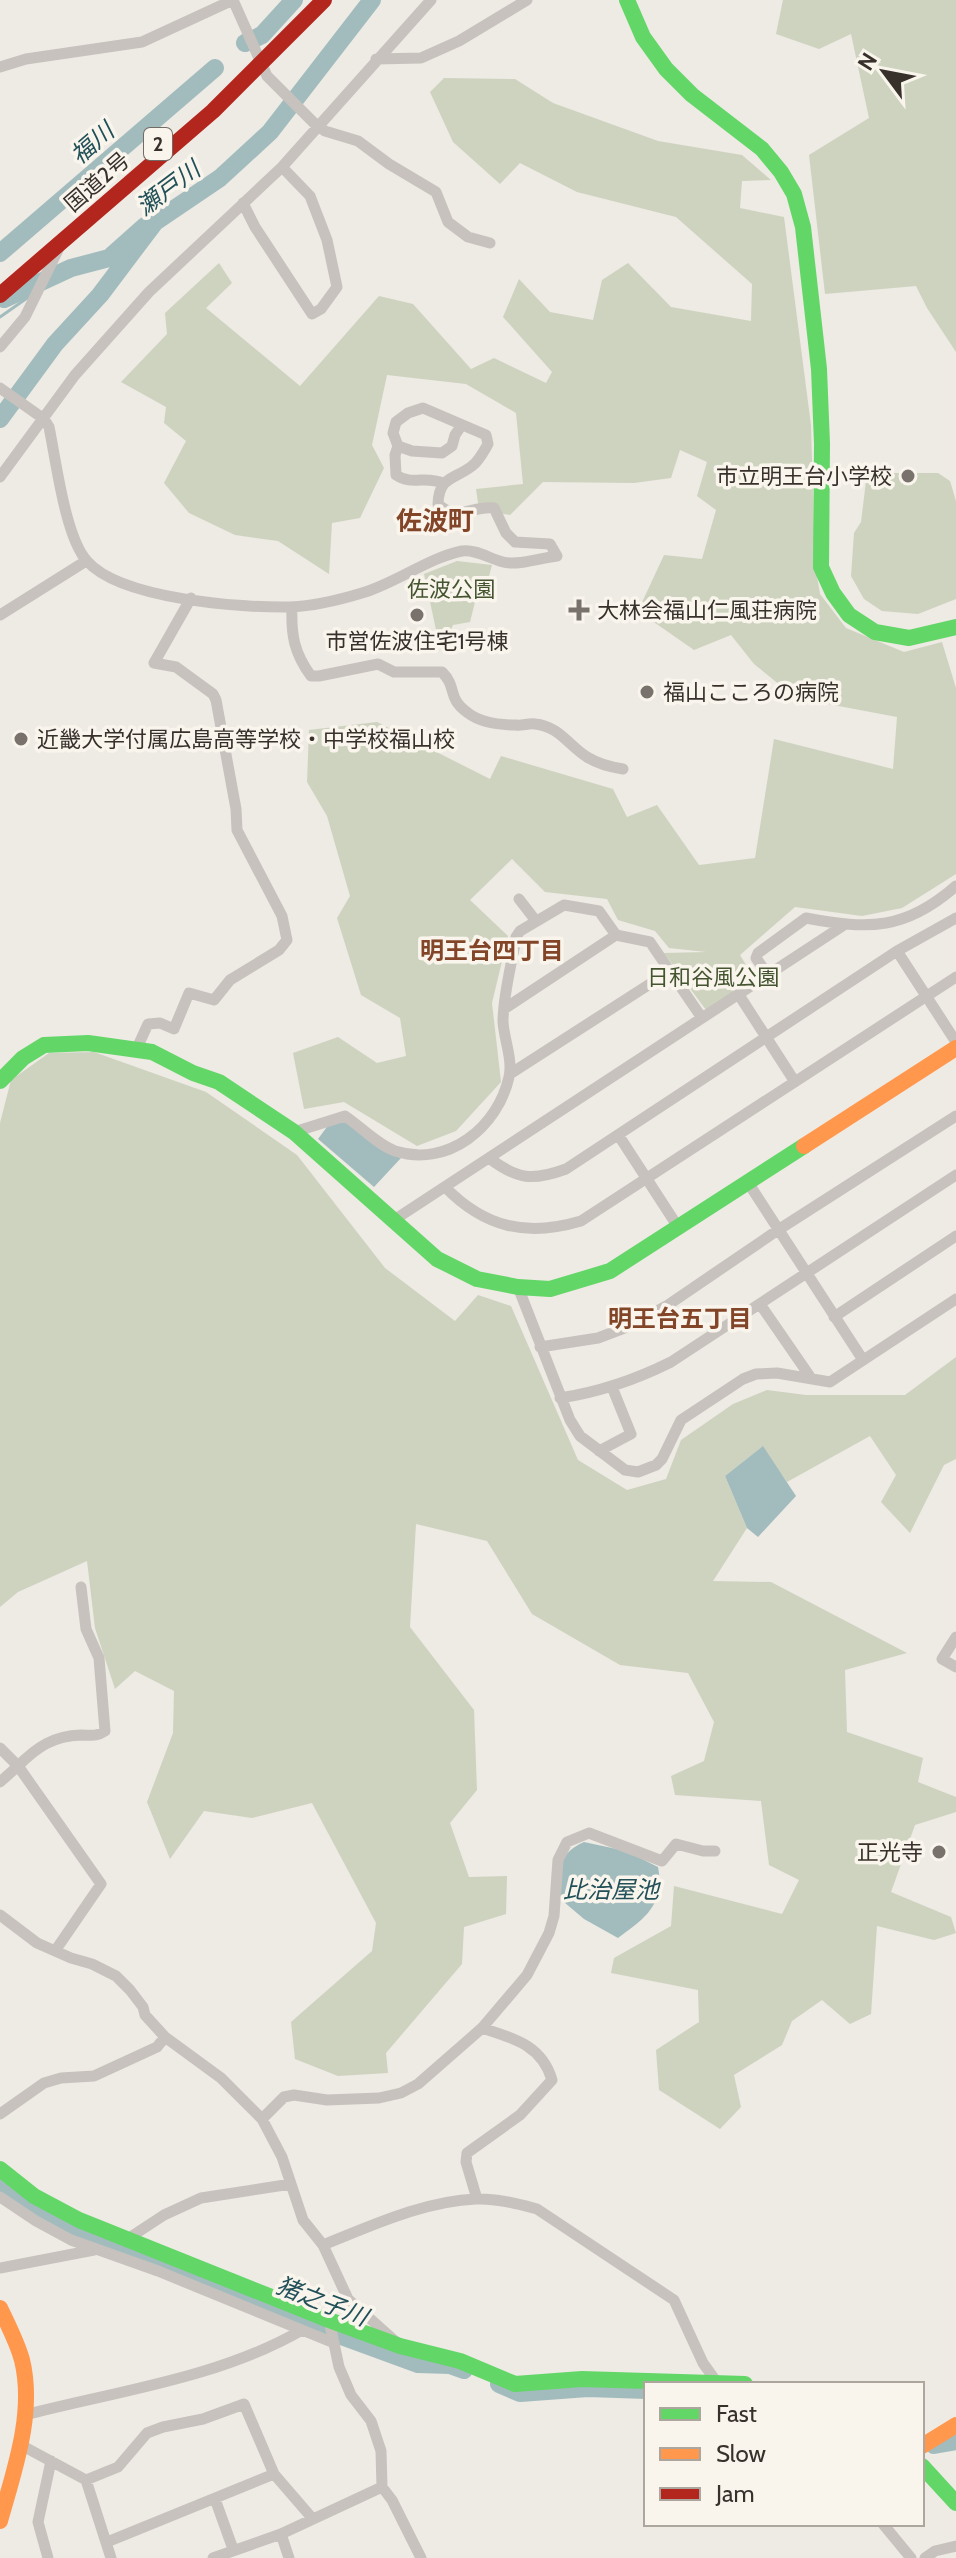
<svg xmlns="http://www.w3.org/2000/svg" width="956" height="2558" font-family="Cabin,'Noto Sans JP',sans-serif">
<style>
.green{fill:#ced3bf}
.water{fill:#a2bcbe}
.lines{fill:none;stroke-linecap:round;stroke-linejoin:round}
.stream{stroke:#a2bcbe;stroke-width:3}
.river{stroke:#a2bcbe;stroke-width:18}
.street{stroke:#c7c2bd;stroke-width:11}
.fast{stroke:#63d668;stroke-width:16}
.slow{stroke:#ff974d;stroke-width:16}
.jam{stroke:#b3261e;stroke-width:16}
.poi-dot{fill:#78716c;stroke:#f9f5ed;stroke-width:3}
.labels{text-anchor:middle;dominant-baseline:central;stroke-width:7;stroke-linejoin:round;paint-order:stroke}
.shield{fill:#f9f5ed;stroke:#726b65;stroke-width:2}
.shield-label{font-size:20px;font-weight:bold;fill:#38302b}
.street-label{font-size:22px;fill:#38302b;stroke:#f9f5ed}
.poi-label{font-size:22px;fill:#38302b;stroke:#f9f5ed;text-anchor:start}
.park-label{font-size:22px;fill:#455530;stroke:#f9f5ed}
.water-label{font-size:24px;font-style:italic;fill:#225058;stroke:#f9f5ed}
.neighbourhood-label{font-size:24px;font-weight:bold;fill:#834528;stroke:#f9f5ed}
.quarter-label{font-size:26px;font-weight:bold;fill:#834528;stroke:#f9f5ed}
</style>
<rect width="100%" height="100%" fill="#eeeae4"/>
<path class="green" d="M 783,0 L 956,0 L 956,352 L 927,308 L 916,286 L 825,294 L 809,155 L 869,118 L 851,34 L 819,49 L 776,34 Z
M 444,78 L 515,79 L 553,103 L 658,141 L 742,155 L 771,180 L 742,181 L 740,208 L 784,217 L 811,425 L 815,564 L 820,594 L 846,628 L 904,652 L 942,642 L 956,688 L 956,874 L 902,908 L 862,916 L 795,907 L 740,955 L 754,978 L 706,1010 L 664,953 L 706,952 L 669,948 L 655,931 L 618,920 L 607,899 L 545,892 L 512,859 L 470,900 L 508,936 L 492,1003 L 501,1082 L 456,1131 L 417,1146 L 344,1102 L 304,1109 L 293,1053 L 338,1037 L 377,1063 L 406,1056 L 400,1018 L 361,995 L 337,918 L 350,896 L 327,816 L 307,782 L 309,730 L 377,722 L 490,779 L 501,756 L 613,789 L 627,817 L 657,805 L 699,865 L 755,858 L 774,739 L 893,769 L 897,717 L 796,698 L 754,664 L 731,635 L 694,650 L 638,611 L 664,555 L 702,559 L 716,510 L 697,496 L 707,462 L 680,450 L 671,478 L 634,483 L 543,482 L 510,515 L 479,510 L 476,489 L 523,484 L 516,413 L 466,384 L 387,375 L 372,445 L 384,468 L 360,518 L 332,523 L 329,574 L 278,541 L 235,535 L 189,513 L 164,483 L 186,441 L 164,423 L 166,407 L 121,382 L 167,334 L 165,313 L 219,263 L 232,283 L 206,308 L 300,386 L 379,296 L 413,304 L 471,369 L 494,358 L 546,383 L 552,372 L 503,317 L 519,279 L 550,312 L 593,320 L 602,280 L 628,263 L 671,307 L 751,321 L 752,284 L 676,217 L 577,192 L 520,163 L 500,184 L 453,142 L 430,92 Z
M 867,473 L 938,473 L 950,481 L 956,501 L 956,599 L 918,614 L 882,611 L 864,599 L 851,576 L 854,533 L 861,522 Z
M 457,561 L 492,565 L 489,576 L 481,578 L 470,622 L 453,625 L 446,640 L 438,639 L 424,574 Z
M 94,1052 L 206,1092 L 297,1155 L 385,1268 L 455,1321 L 478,1295 L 511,1306 L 578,1460 L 627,1490 L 666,1479 L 681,1440 L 733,1404 L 767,1390 L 806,1395 L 905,1395 L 956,1357 L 956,1459 L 944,1465 L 910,1533 L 881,1502 L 896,1475 L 870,1436 L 787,1482 L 762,1447 L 725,1476 L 747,1528 L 713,1581 L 771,1582 L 907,1653 L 845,1670 L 847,1732 L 923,1758 L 918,1782 L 956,1797 L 956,1812 L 915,1825 L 891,1892 L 951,1917 L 956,1933 L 934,1940 L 877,1926 L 871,2014 L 850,2024 L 822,2000 L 792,2021 L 782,2045 L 734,2075 L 741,2107 L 720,2129 L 659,2090 L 656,2050 L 699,2022 L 698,1990 L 611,1973 L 614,1958 L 671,1926 L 674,1886 L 782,1914 L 799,1880 L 769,1865 L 761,1801 L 675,1795 L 671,1776 L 704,1761 L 714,1722 L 688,1673 L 620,1665 L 532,1614 L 487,1541 L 416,1524 L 410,1627 L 474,1710 L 477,1790 L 450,1823 L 469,1877 L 507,1876 L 506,1914 L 464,1927 L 462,1964 L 386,2053 L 388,2073 L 338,2076 L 295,2059 L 291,2022 L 372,1951 L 376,1923 L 312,1803 L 252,1818 L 204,1811 L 170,1859 L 147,1802 L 173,1733 L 174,1691 L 135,1671 L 115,1689 L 95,1628 L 87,1561 L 18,1592 L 0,1607 L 0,1123 L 11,1080 L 49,1053 Z"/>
<path class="water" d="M 345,1122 L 385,1152 L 401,1158 L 374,1187 L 318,1139 L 329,1124 Z
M 763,1446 L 796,1496 L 758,1537 L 747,1528 L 725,1476 Z
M 584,1842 L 626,1851 L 658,1867 C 665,1904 646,1918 618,1938 L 584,1919 L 558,1897 C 559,1871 557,1854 584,1842 Z"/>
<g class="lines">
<path class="stream" d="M 46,284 L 64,271
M 0,317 L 30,296"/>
<path class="river" d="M 245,43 L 262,35 L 294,0
M 0,253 L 215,68
M 4,299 L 71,268 L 109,258 L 145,226
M 0,419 L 55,344 L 100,295 L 155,222 L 220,178 L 270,132 L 372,0
M 0,2183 L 24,2204 L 71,2228 L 317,2327 L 418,2364 L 450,2365 L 464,2370
M 499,2384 L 520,2393 L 588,2388 L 646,2390
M 934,2445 L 956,2441"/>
<path class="street" d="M 233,0 L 267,76 L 315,124 L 325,131 L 358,141 L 389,164 L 436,192 L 448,222 L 468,237 L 490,243
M 376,59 L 421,58 L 459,41 L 527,0
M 0,67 L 26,59 L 142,42 L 233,0
M 243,203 L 255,227 L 312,314 L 321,309 L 337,287 L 327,240 L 310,196 L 282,167
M 0,347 L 25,317 L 58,250
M 0,388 L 44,419 L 49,427 C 56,460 65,537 87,561 C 120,599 241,608 290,607 C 314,606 339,600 362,593 C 394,584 430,557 462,551 C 476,549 490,559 503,562 C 518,566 541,558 557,556 L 550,544 L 515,542 L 506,533 L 494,508 C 472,505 457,523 438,504 C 439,476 454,480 472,466 C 479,461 484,451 488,444 L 486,435 L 423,408 L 408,413 L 396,422 L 393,433 L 398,446 L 412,451 L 442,453 L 452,446 L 455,435 L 461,426
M 398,446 L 395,455 L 396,475 C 413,486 424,475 443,483
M 0,477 L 75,375 L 149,292 L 282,167 L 431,0
M 292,607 C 291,635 294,653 311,676 L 319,676 L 378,664 L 394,672 L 442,672 C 458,688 446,697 468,713 C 481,723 499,725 516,725 C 522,726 529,723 535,724 C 559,726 570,747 587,757 C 598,764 610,767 623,769
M 0,615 L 86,561
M 519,899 L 536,921
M 897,951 L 956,1042
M 768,975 L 756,958 L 758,953 L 806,918 C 869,930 906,930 956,886
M 739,995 L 795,1082
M 504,1009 L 616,935
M 137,1048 L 148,1024 L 160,1023 L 174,1029 L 189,993 L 214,1000 L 230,980 L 279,950 L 287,940 L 282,916 L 237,830 L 236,809 L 216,700 L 213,694 L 176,667 L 154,663 L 191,598
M 510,1074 L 670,971
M 294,1132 L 345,1116 C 360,1126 378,1145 395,1151 C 448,1168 498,1127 509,1077 C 513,1060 504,1039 503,1022 C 503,994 512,964 516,937 L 520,931 L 564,905 L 599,911 L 616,935 L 650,942 L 702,1018
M 619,1136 L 678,1227
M 489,1158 C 518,1180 533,1181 566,1169 L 897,951 L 956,918
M 747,1181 L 863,1360
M 445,1187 C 485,1228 527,1237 581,1221 L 956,977
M 394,1220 L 844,925
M 518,1287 L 570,1420 L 580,1436 L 625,1470 L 638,1472 L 656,1465 L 662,1459 L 681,1420 L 743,1379 L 756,1374 L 777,1373 L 830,1382 L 956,1299
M 760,1304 L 811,1378
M 834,1317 L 956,1236
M 540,1347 L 598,1338 L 627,1327 L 668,1305 L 778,1230 L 956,1116
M 560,1398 C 600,1392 635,1380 671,1362 L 956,1175
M 599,1451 L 631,1434 L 612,1387
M 956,1637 L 942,1659 L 956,1667
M 0,1748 L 18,1766 C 37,1747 53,1736 81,1735 C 92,1735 96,1737 105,1731 L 99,1658 L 86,1629 L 81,1587
M 0,1782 L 18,1766 L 101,1884 L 55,1951
M 0,1915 L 37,1943 L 71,1958 L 92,1964 L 116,1976 L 130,1990 L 143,2007 L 145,2015 L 165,2037 L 221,2078 L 262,2119 L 282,2157 L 303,2220 L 323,2245 L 348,2299 L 395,2341
M 0,2114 L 44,2083 L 61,2078 L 94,2076 L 157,2047 L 165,2037
M 262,2119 L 284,2097 L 294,2095 L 327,2100 L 379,2098 L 401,2093 L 418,2084 L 482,2028 L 527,1975 L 549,1933 L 554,1916 L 558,1860 L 567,1842 L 589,1833 L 662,1861 L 676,1844 L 703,1851 L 715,1851
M 0,2197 L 36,2221 L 71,2240 L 158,2271 L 302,2330
M 477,2199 L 466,2162 L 467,2153 L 520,2115 L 552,2080 C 542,2045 513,2038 482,2028
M 129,2238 L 164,2215 L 201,2198 L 291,2184
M 323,2245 C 371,2226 424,2201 476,2199 C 496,2198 518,2204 537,2209 L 674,2300 L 703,2363 L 718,2384
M 0,2268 L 94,2250
M 329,2320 L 339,2367 L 351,2395 L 371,2421 L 381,2451 L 382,2487 L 392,2500 L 421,2558
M 25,2415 C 117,2391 219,2378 302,2330 L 334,2343
M 19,2444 L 86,2480
M 215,2499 L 233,2549
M 883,2524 L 911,2558
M 281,2534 L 289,2558
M 107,2542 L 274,2474
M 48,2558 L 38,2522 L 51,2461
M 111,2558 L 86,2480 L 118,2467 L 147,2433 L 163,2427 L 203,2419 L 244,2404 L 274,2474 L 312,2518
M 213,2558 L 281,2534 L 382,2487
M 925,2558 L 935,2551 L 956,2546"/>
<path class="fast" d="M 627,0 L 643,37 L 666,69 L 692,95 L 762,149 L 781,172 L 794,194 L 803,227 L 819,369 L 822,444 L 821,567 L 833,593 L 849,615 L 875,632 L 909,638 L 956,627
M 0,1081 L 23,1058 L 44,1045 L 88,1043 L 152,1052 L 193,1073 L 219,1082 L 294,1132 L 437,1259 L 477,1279 L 518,1287 L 550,1289 L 610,1271 L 804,1146
M 0,2169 L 34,2196 L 79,2220 L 329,2320 L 400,2346 L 460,2361 L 515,2384 L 582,2379 L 745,2384
M 922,2466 L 956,2503"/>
<path class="slow" d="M 804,1146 L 956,1048
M 0,2308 C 8,2325 17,2342 22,2360 C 35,2413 14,2471 0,2521
M 922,2446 L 956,2425"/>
<path class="jam" d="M 0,295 L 213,111 L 324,0"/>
</g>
<g class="poi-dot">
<circle cx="908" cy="476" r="8"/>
<path d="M575 598h8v8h8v8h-8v8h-8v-8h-8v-8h8z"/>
<circle cx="417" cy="615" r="8"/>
<circle cx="647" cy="692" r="8"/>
<circle cx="21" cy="739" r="8"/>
<circle cx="939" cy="1852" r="8"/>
</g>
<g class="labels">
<rect class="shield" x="144" y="128" width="28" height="32" rx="6"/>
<g class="shield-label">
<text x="158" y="144">2</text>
</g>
<g class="street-label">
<text transform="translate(97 182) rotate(-41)">国道2号</text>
</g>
<g class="poi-label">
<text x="892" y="476" text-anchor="end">市立明王台小学校</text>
<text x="597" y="610">大林会福山仁風荘病院</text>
<text x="417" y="641" text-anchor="middle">市営佐波住宅1号棟</text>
<text x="663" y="692">福山こころの病院</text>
<text x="37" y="739">近畿大学付属広島高等学校・中学校福山校</text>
<text x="923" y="1852" text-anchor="end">正光寺</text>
</g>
<g class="park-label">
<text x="451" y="589">佐波公園</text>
<text x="713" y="977">日和谷風公園</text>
</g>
<g class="water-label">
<text transform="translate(92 143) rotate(-41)">福川</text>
<text transform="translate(168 188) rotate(-37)">瀬戸川</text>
<text x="611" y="1889">比治屋池</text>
<text transform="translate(322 2301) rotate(21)">猪之子川</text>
</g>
<g class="neighbourhood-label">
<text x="492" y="950">明王台四丁目</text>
<text x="680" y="1318">明王台五丁目</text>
</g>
<g class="quarter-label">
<text x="435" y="521">佐波町</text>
</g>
</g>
<rect x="644" y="2382" width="280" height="144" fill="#f9f5ed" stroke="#aca69f" stroke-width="2"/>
<rect x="660" y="2408" width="40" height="12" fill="#63d668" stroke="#aca69f" stroke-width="2"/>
<text x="716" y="2422" font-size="24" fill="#38302b">Fast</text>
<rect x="660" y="2448" width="40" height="12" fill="#ff974d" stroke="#aca69f" stroke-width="2"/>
<text x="716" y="2462" font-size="24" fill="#38302b">Slow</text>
<rect x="660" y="2488" width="40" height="12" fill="#b3261e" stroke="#aca69f" stroke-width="2"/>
<text x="716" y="2502" font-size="24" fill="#38302b">Jam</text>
<g transform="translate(884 72) rotate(302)" stroke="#f9f5ed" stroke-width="6" paint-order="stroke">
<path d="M0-6L14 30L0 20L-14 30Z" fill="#38302b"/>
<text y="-12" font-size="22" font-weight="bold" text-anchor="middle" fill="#38302b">N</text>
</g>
</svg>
